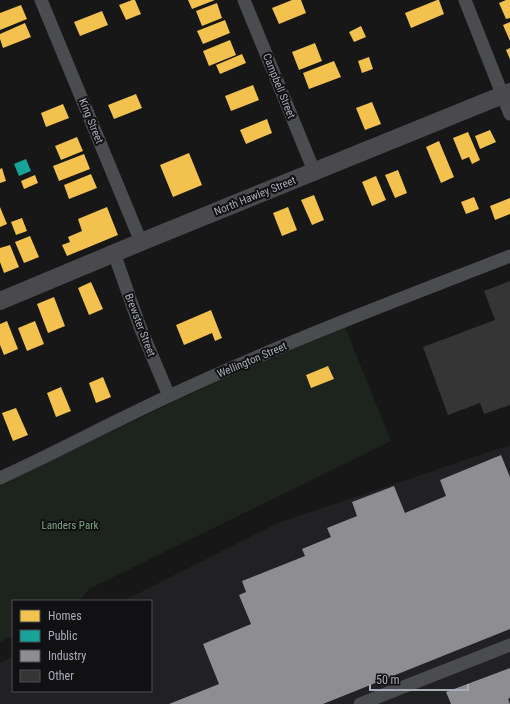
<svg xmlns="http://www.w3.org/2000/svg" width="510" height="704" font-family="'Roboto Condensed',sans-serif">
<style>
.built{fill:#212123}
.green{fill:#1d241e}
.homes{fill:#f2c14e}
.public{fill:#17a398}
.industry{fill:#8d8d92}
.building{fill:#353536}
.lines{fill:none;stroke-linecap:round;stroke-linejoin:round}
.street{stroke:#4b4c50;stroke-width:13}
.secondary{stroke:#4a4a4e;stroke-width:18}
.labels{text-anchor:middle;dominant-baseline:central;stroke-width:4;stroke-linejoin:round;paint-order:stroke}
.street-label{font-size:11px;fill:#a8adb8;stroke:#111113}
.park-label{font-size:11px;fill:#7fa381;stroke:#111113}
</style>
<rect width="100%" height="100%" fill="#171717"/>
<path class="built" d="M 510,445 L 510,704 L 0,704 L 0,663 L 13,656 L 13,691 L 151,691 L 151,601 L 123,601 L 280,522 Z"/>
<path class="green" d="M 345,327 L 391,441 L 89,589 L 79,601 L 13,601 L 13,636 L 0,642 L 0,484 L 233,374 Z"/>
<path class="homes" d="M 132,0 L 135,0 L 141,14 L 126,20 L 119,5 Z
M 188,0 L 215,0 L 192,9 Z
M 292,0 L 301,0 L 306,13 L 279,24 L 272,8 Z
M 437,0 L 439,0 L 444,14 L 411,28 L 405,13 Z
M 506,0 L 510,0 L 510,18 L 506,19 L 499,3 Z
M 217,3 L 222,18 L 202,26 L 196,11 Z
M 21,5 L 27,19 L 0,30 L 0,13 Z
M 102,11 L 108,25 L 80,36 L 74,22 Z
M 225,20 L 230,33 L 203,44 L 197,31 Z
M 510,22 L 510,41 L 503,25 Z
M 25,23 L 31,37 L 3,48 L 0,39 L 0,34 Z
M 361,26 L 366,37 L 354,42 L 349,32 Z
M 230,40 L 236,55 L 209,66 L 203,51 Z
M 315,43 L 322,61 L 299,70 L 292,52 Z
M 510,48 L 510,59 L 506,50 Z
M 242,54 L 246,63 L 220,74 L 216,65 Z
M 369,57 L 373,69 L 362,73 L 358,61 Z
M 334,61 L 341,77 L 309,89 L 303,73 Z
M 253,85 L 259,100 L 231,111 L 225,96 Z
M 136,94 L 142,108 L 114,119 L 108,105 Z
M 372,102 L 381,124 L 365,130 L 356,108 Z
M 63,104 L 69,118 L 46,127 L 41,113 Z
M 267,119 L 272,133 L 246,144 L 240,130 Z
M 490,130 L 496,142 L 480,149 L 475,136 Z
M 468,132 L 480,160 L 472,164 L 469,157 L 462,160 L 453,138 Z
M 77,137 L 83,151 L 61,160 L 55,146 Z
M 439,141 L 454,177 L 441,183 L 426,147 Z
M 189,153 L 202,185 L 173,197 L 160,165 Z
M 84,154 L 90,169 L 59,181 L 53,166 Z
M 2,168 L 6,181 L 0,183 L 0,169 Z
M 398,170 L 407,193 L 395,198 L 385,175 Z
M 91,174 L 97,188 L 69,199 L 64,185 Z
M 35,175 L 38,183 L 24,189 L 21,181 Z
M 376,176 L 386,200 L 372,206 L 362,182 Z
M 314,195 L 324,220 L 312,225 L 301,200 Z
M 474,197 L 479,209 L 466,214 L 461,202 Z
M 510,198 L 510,214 L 495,220 L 490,206 Z
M 0,207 L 7,224 L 0,227 Z
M 107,207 L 118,235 L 67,256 L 62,245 L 70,242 L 68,237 L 82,231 L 78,219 Z
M 288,207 L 297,230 L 282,236 L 273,213 Z
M 22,218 L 27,231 L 16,235 L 11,222 Z
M 30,236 L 39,257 L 24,263 L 15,242 Z
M 10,245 L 19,267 L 4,273 L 0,262 L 0,248 Z
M 91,282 L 103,309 L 89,315 L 78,288 Z
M 54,297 L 65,326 L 48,333 L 37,304 Z
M 211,310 L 222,338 L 215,341 L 212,333 L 184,345 L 176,325 Z
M 7,321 L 18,349 L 4,355 L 0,345 L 0,324 Z
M 35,321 L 44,344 L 27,351 L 18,328 Z
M 328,366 L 334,379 L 311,388 L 306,375 Z
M 103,377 L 111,397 L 96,403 L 89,383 Z
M 61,387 L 71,411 L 56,417 L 47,393 Z
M 16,408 L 28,435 L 13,441 L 2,413 Z"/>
<path class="public" d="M 26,159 L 31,171 L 19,176 L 14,164 Z"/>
<path class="industry" d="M 501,455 L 510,477 L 510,629 L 323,704 L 169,704 L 219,684 L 203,644 L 251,624 L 239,595 L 246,592 L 242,581 L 305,556 L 302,549 L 331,537 L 327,528 L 357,516 L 352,502 L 394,486 L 405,513 L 446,496 L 440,480 Z
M 510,668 L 510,698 L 508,699 L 510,704 L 451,704 L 446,692 Z"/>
<path class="building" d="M 510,281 L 510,405 L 484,414 L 480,403 L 448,415 L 423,347 L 495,320 L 484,291 Z"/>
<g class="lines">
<path class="street" d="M 41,0 L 141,242
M 244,0 L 314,171
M 465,0 L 510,114
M 114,253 L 140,327 L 169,396
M 0,478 C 57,452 112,422 169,396 C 280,344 395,301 510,256
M 360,704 L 510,645"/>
<path class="secondary" d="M 0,301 L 141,242 L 510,92"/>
</g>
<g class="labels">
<g class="street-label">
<text transform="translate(279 86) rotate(68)">Campbell Street</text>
<text transform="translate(91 121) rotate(68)">King Street</text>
<text transform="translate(255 196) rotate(-22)">North Hawley Street</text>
<text transform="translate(140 325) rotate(69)">Brewster Street</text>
<text transform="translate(252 360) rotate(-23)">Wellington Street</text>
</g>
<g class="park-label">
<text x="70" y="525">Landers Park</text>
</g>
</g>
<rect x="12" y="600" width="140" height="92" fill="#111113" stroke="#4d4f55"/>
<rect x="20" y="610" width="20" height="12" fill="#f2c14e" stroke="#4d4f55"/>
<text x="48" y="620" font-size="12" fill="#a8adb8">Homes</text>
<rect x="20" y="630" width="20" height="12" fill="#17a398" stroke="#4d4f55"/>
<text x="48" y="640" font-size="12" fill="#a8adb8">Public</text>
<rect x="20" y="650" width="20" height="12" fill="#8d8d92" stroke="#4d4f55"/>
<text x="48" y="660" font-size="12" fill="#a8adb8">Industry</text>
<rect x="20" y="670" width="20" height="12" fill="#353536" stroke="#4d4f55"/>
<text x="48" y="680" font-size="12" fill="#a8adb8">Other</text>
<path d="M370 684v6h98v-6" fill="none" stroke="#a8adb8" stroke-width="2"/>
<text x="376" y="684" font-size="12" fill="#a8adb8" stroke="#111113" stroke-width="3" paint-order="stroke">50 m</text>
</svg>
